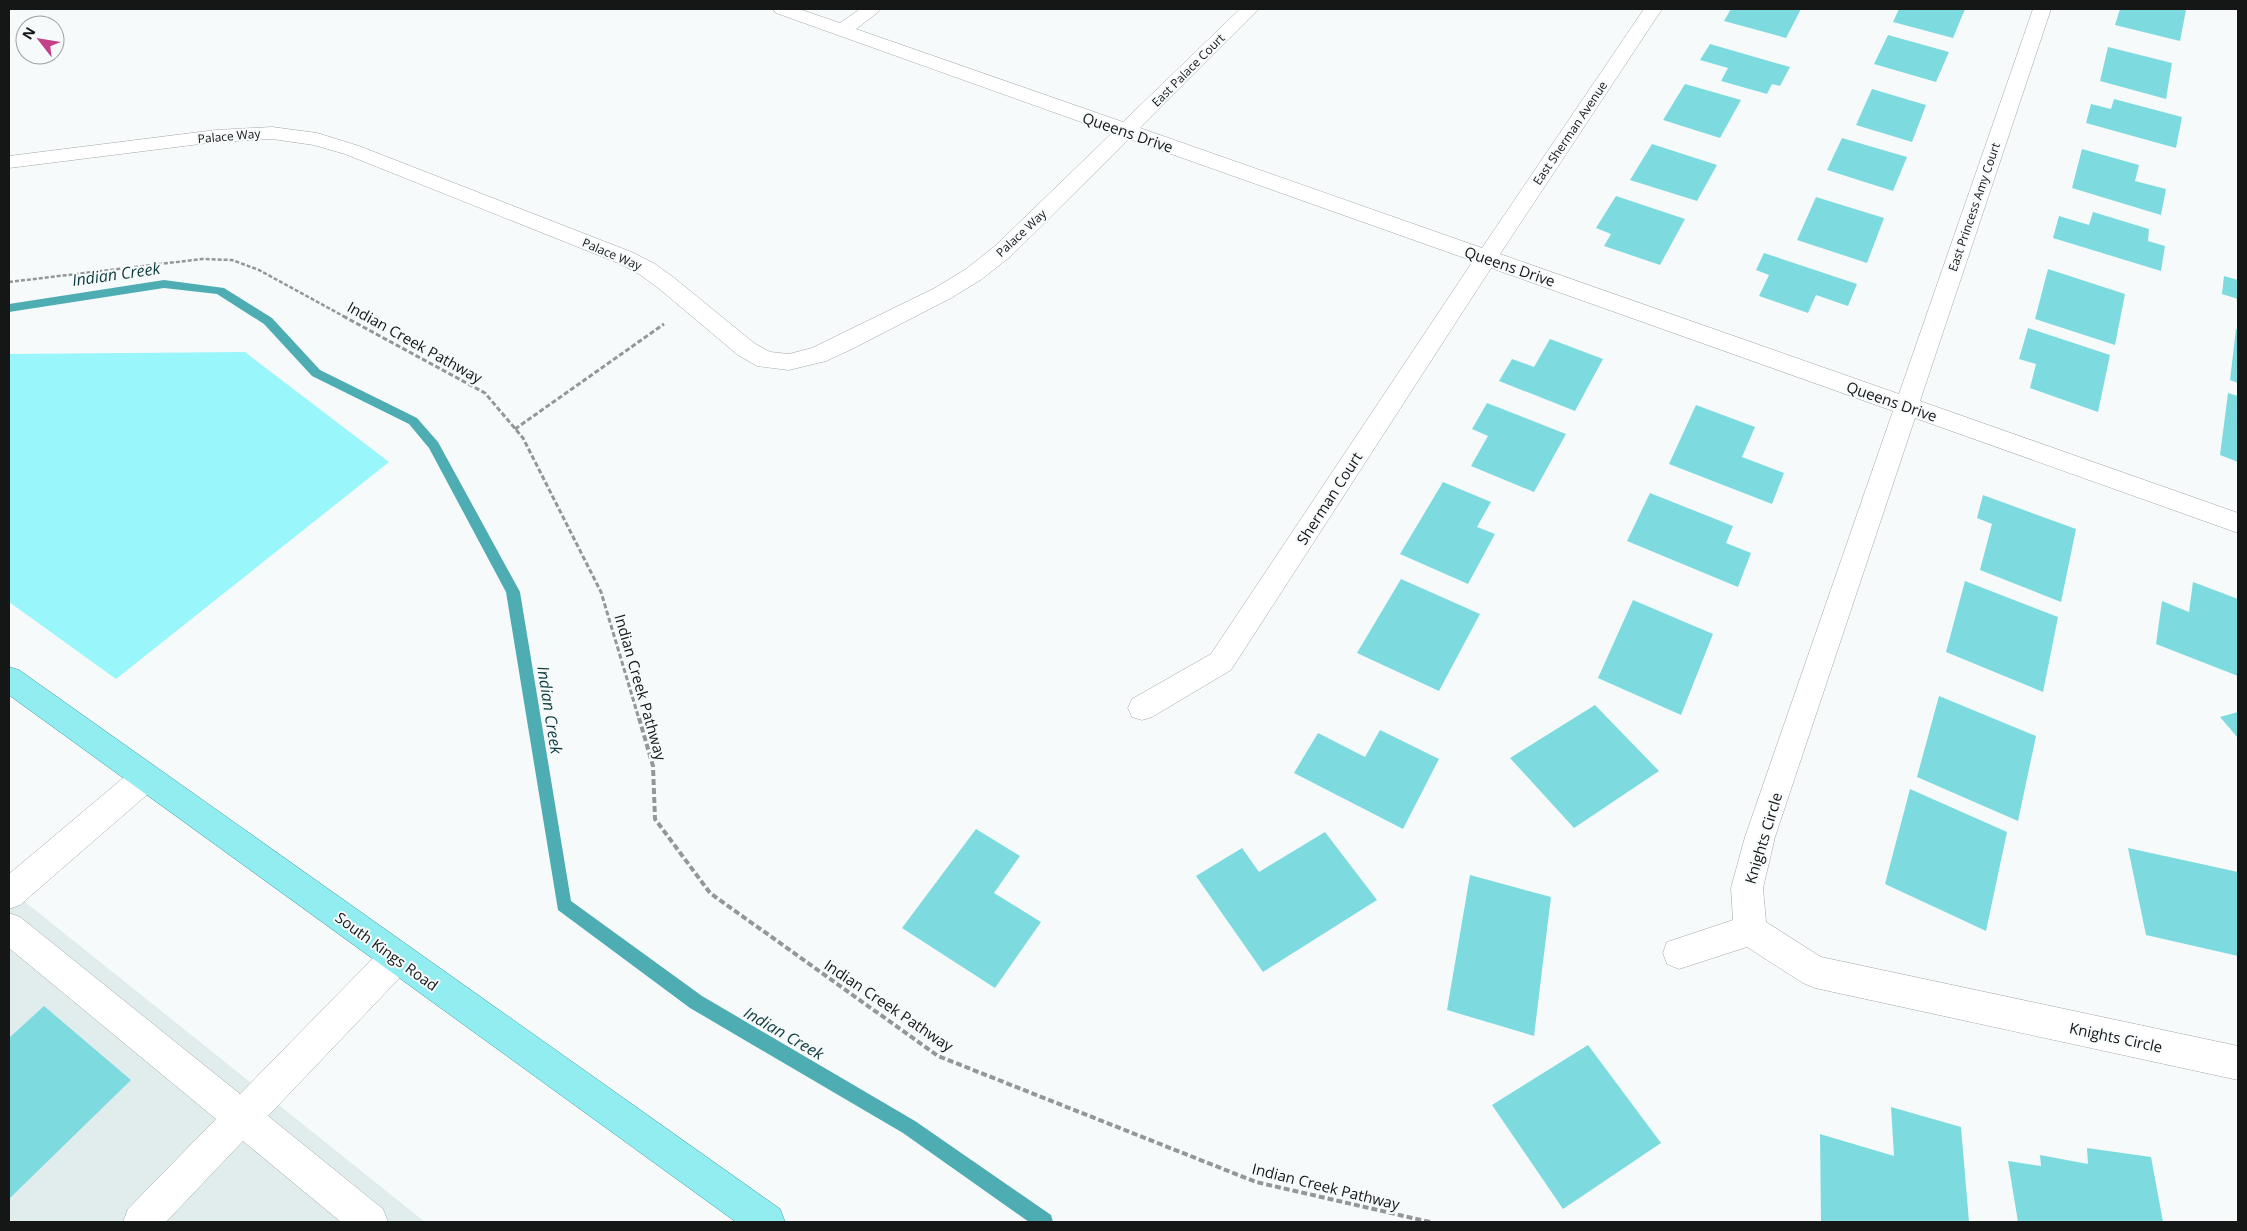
<svg xmlns="http://www.w3.org/2000/svg" width="2247" height="1231" font-family="'Open Sans',sans-serif">
<style>
.built{fill:#e1eded}
.green{fill:#99f6fa}
.lines{fill:none;stroke-linecap:round;stroke-linejoin:round}
.stream{fill:#4dadb2;fill-rule:evenodd}
.building{fill:#7ddbe0}
.minor-casing{stroke:#a3a7a7;stroke-width:1}
.major-casing{stroke:#379a9f;stroke-width:1}
.path-far2{stroke:#949797;stroke-width:2.5;stroke-dasharray:4 2;stroke-linecap:butt}
.path-far1{stroke:#949797;stroke-width:3;stroke-dasharray:5 2.5;stroke-linecap:butt}
.path{stroke:#949797;stroke-width:4;stroke-dasharray:6 3;stroke-linecap:butt}
.minor{fill:#fff;fill-rule:evenodd}
.major{fill:#92edf1;fill-rule:evenodd}
.labels{text-anchor:middle;dominant-baseline:central;stroke-width:4;stroke-linejoin:round;paint-order:stroke}
.far-street-label{font-size:12px;fill:#151717;stroke:#f7fafb}
.street-label{font-size:15px;fill:#151717;stroke:#f7fafb}
.water-label{font-size:16px;font-style:italic;fill:#0d3b3d;stroke:#f7fafb}
</style>
<rect width="100%" height="100%" fill="#f7fafb"/>
<path class="built" d="M 9,889 L 425,1222 L 9,1222 Z"/>
<path class="green" d="M 245,352 L 389,462 L 116,679 L 9,602 L 9,354 Z"/>
<g class="lines">
<path class="stream" d="M 164,280 L 224,288 L 272,318 L 320,370 L 417,418 L 438,442 L 520,592 L 571,901 L 702,996 L 915,1121 L 1051,1215 L 1053,1222 L 1029,1222 L 903,1133 L 690,1008 L 558,910 L 506,592 L 429,448 L 409,424 L 312,376 L 264,324 L 217,294 L 164,288 L 9,312 L 9,304 Z"/>
</g>
<path class="building" d="M 1731,9 L 1801,9 L 1786,38 L 1724,21 Z
M 1899,9 L 1965,9 L 1953,38 L 1893,22 Z
M 2120,9 L 2186,10 L 2180,41 L 2115,25 Z
M 1888,35 L 1949,52 L 1936,82 L 1874,64 Z
M 1710,44 L 1790,67 L 1780,86 L 1772,84 L 1767,94 L 1721,81 L 1728,68 L 1700,60 Z
M 2108,47 L 2172,63 L 2166,99 L 2100,81 Z
M 1685,84 L 1741,100 L 1720,138 L 1663,120 Z
M 1872,89 L 1926,105 L 1912,142 L 1856,125 Z
M 2114,99 L 2182,117 L 2176,148 L 2086,123 L 2091,104 L 2111,109 Z
M 1842,138 L 1907,157 L 1893,191 L 1827,170 Z
M 1652,144 L 1717,165 L 1697,201 L 1630,180 Z
M 2082,149 L 2139,165 L 2135,181 L 2166,189 L 2161,215 L 2072,188 Z
M 1616,196 L 1685,219 L 1660,265 L 1604,246 L 1611,234 L 1596,228 Z
M 1816,197 L 1884,218 L 1867,263 L 1797,240 Z
M 2093,212 L 2149,229 L 2148,241 L 2165,246 L 2161,271 L 2053,238 L 2059,216 L 2089,225 Z
M 1764,253 L 1857,284 L 1848,306 L 1816,295 L 1808,313 L 1759,296 L 1769,275 L 1756,270 Z
M 2048,269 L 2125,294 L 2115,345 L 2035,319 Z
M 2224,276 L 2238,280 L 2238,299 L 2222,294 Z
M 2028,328 L 2110,355 L 2098,412 L 2030,388 L 2036,364 L 2019,359 Z
M 2236,329 L 2238,330 L 2238,383 L 2230,380 Z
M 1550,339 L 1603,359 L 1575,411 L 1499,381 L 1512,359 L 1534,367 Z
M 2228,393 L 2238,396 L 2238,462 L 2220,455 Z
M 1487,403 L 1566,434 L 1534,492 L 1471,466 L 1488,436 L 1472,429 Z
M 1696,405 L 1755,427 L 1742,457 L 1784,473 L 1772,504 L 1669,464 Z
M 1443,482 L 1491,502 L 1477,527 L 1495,534 L 1468,584 L 1400,554 Z
M 1650,493 L 1733,526 L 1726,543 L 1751,553 L 1738,587 L 1627,541 Z
M 1983,495 L 2076,529 L 2061,602 L 1980,570 L 1992,524 L 1977,518 Z
M 1401,579 L 1480,614 L 1439,691 L 1357,653 Z
M 1965,581 L 2058,617 L 2043,692 L 1946,652 Z
M 2193,582 L 2238,599 L 2238,676 L 2156,644 L 2162,601 L 2189,612 Z
M 1633,600 L 1713,634 L 1681,715 L 1598,678 Z
M 1939,696 L 2036,736 L 2018,821 L 1917,777 Z
M 1595,705 L 1659,771 L 1574,828 L 1510,758 Z
M 2238,712 L 2238,738 L 2220,717 Z
M 1380,730 L 1439,759 L 1403,829 L 1294,773 L 1318,733 L 1365,757 Z
M 1910,789 L 2007,832 L 1986,931 L 1885,884 Z
M 976,829 L 1020,856 L 994,893 L 1041,922 L 995,988 L 902,928 Z
M 1325,832 L 1377,900 L 1263,972 L 1196,876 L 1242,848 L 1259,872 Z
M 2128,848 L 2238,872 L 2238,956 L 2146,935 Z
M 1470,875 L 1551,897 L 1534,1036 L 1447,1010 Z
M 44,1006 L 131,1080 L 9,1199 L 9,1038 Z
M 1588,1045 L 1661,1143 L 1563,1209 L 1492,1105 Z
M 1891,1107 L 1961,1127 L 1969,1222 L 1821,1222 L 1820,1134 L 1894,1156 Z
M 2087,1148 L 2151,1157 L 2163,1222 L 2018,1222 L 2008,1161 L 2041,1166 L 2040,1155 L 2088,1164 Z"/>
<g class="lines">
<defs>
<path id="minor" d="M 773,9 L 799,9 L 840,23 L 860,9 L 880,9 L 877,13 L 856,29 L 1123,122 L 1240,9 L 1259,9 L 1140,128 L 1482,248 L 1644,9 L 1662,9 L 1500,254 L 1899,394 L 2033,9 L 2051,9 L 1920,401 L 2238,513 L 2238,533 L 1915,418 L 1775,837 L 1763,888 L 1766,922 L 1821,957 L 2238,1046 L 2238,1080 L 1815,988 L 1803,983 L 1747,947 L 1679,969 L 1667,964 L 1663,953 L 1667,942 L 1733,920 L 1731,888 L 1745,837 L 1893,411 L 1491,268 L 1231,670 L 1152,717 L 1142,720 L 1132,717 L 1128,708 L 1132,699 L 1211,654 L 1473,261 L 1129,139 L 1011,256 L 982,279 L 951,298 L 850,350 L 826,361 L 789,370 L 757,366 L 738,355 L 657,287 L 639,274 L 618,263 L 345,154 L 314,145 L 272,139 L 216,142 L 9,168 L 9,156 L 216,130 L 272,127 L 317,133 L 359,146 L 634,253 L 655,264 L 673,277 L 754,343 L 770,352 L 789,354 L 812,348 L 935,288 L 966,269 L 995,246 L 1112,133 L 776,13 Z
M 146,764 L 157,768 L 161,777 L 157,786 L 20,905 L 9,909 L 9,874 L 135,768 Z
M 9,913 L 20,917 L 240,1094 L 384,947 L 396,942 L 408,947 L 412,958 L 408,969 L 268,1116 L 383,1209 L 388,1222 L 341,1222 L 243,1141 L 166,1222 L 123,1222 L 128,1209 L 216,1119 L 9,948 Z"/>
<path id="major" d="M 9,667 L 19,670 L 780,1209 L 785,1222 L 736,1222 L 9,695 Z"/>
</defs>
<use href="#minor" class="minor-casing"/>
<use href="#major" class="major-casing"/>
<path class="path-far2" d="M 9,282 L 202,259 L 232,260 L 259,270 L 345,317"/>
<path class="path-far1" d="M 343,316 L 485,393 L 523,438 L 601,592 L 639,719
M 515,429 L 664,324"/>
<path class="path" d="M 639,718 L 653,766 L 655,819 L 710,893 L 938,1056 L 1256,1182 L 1430,1222"/>
<use href="#minor" class="minor"/>
<use href="#major" class="major"/>
</g>
<g class="labels">
<g class="far-street-label">
<text transform="translate(1188 70) rotate(-45)">East Palace Court</text>
<text transform="translate(1570 133) rotate(-56)">East Sherman Avenue</text>
<text transform="translate(229 136) rotate(-5)">Palace Way</text>
<text transform="translate(1974 207) rotate(-71)">East Princess Amy Court</text>
<text transform="translate(1021 233) rotate(-43)">Palace Way</text>
<text transform="translate(612 254) rotate(23)">Palace Way</text>
</g>
<g class="street-label">
<text transform="translate(1128 132) rotate(19)">Queens Drive</text>
<text transform="translate(1510 266) rotate(19)">Queens Drive</text>
<text transform="translate(415 342) rotate(29)">Indian Creek Pathway</text>
<text transform="translate(1892 401) rotate(19)">Queens Drive</text>
<text transform="translate(1329 498) rotate(-57)">Sherman Court</text>
<text transform="translate(641 687) rotate(74)">Indian Creek Pathway</text>
<text transform="translate(1763 838) rotate(-73)">Knights Circle</text>
<text transform="translate(387 951) rotate(36)">South Kings Road</text>
<text transform="translate(889 1005) rotate(34)">Indian Creek Pathway</text>
<text transform="translate(2116 1037) rotate(12)">Knights Circle</text>
<text transform="translate(1326 1186) rotate(14)">Indian Creek Pathway</text>
</g>
<g class="water-label">
<text transform="translate(116 274) rotate(-8)">Indian Creek</text>
<text transform="translate(550 710) rotate(81)">Indian Creek</text>
<text transform="translate(784 1033) rotate(30)">Indian Creek</text>
</g>
</g>
<rect width="2247" height="1231" fill="none" stroke="#151717" stroke-width="20"/>
<g transform="translate(40 40) rotate(301)"><circle r="24" fill="#f7fafb" stroke="#9d9fa0"/>
<path d="M0-4L9 19L0 12L-9 19Z" fill="#c2418a"/>
<text y="-8" font-size="14" font-weight="bold" text-anchor="middle" fill="#151717">N</text>
</g>
</svg>
